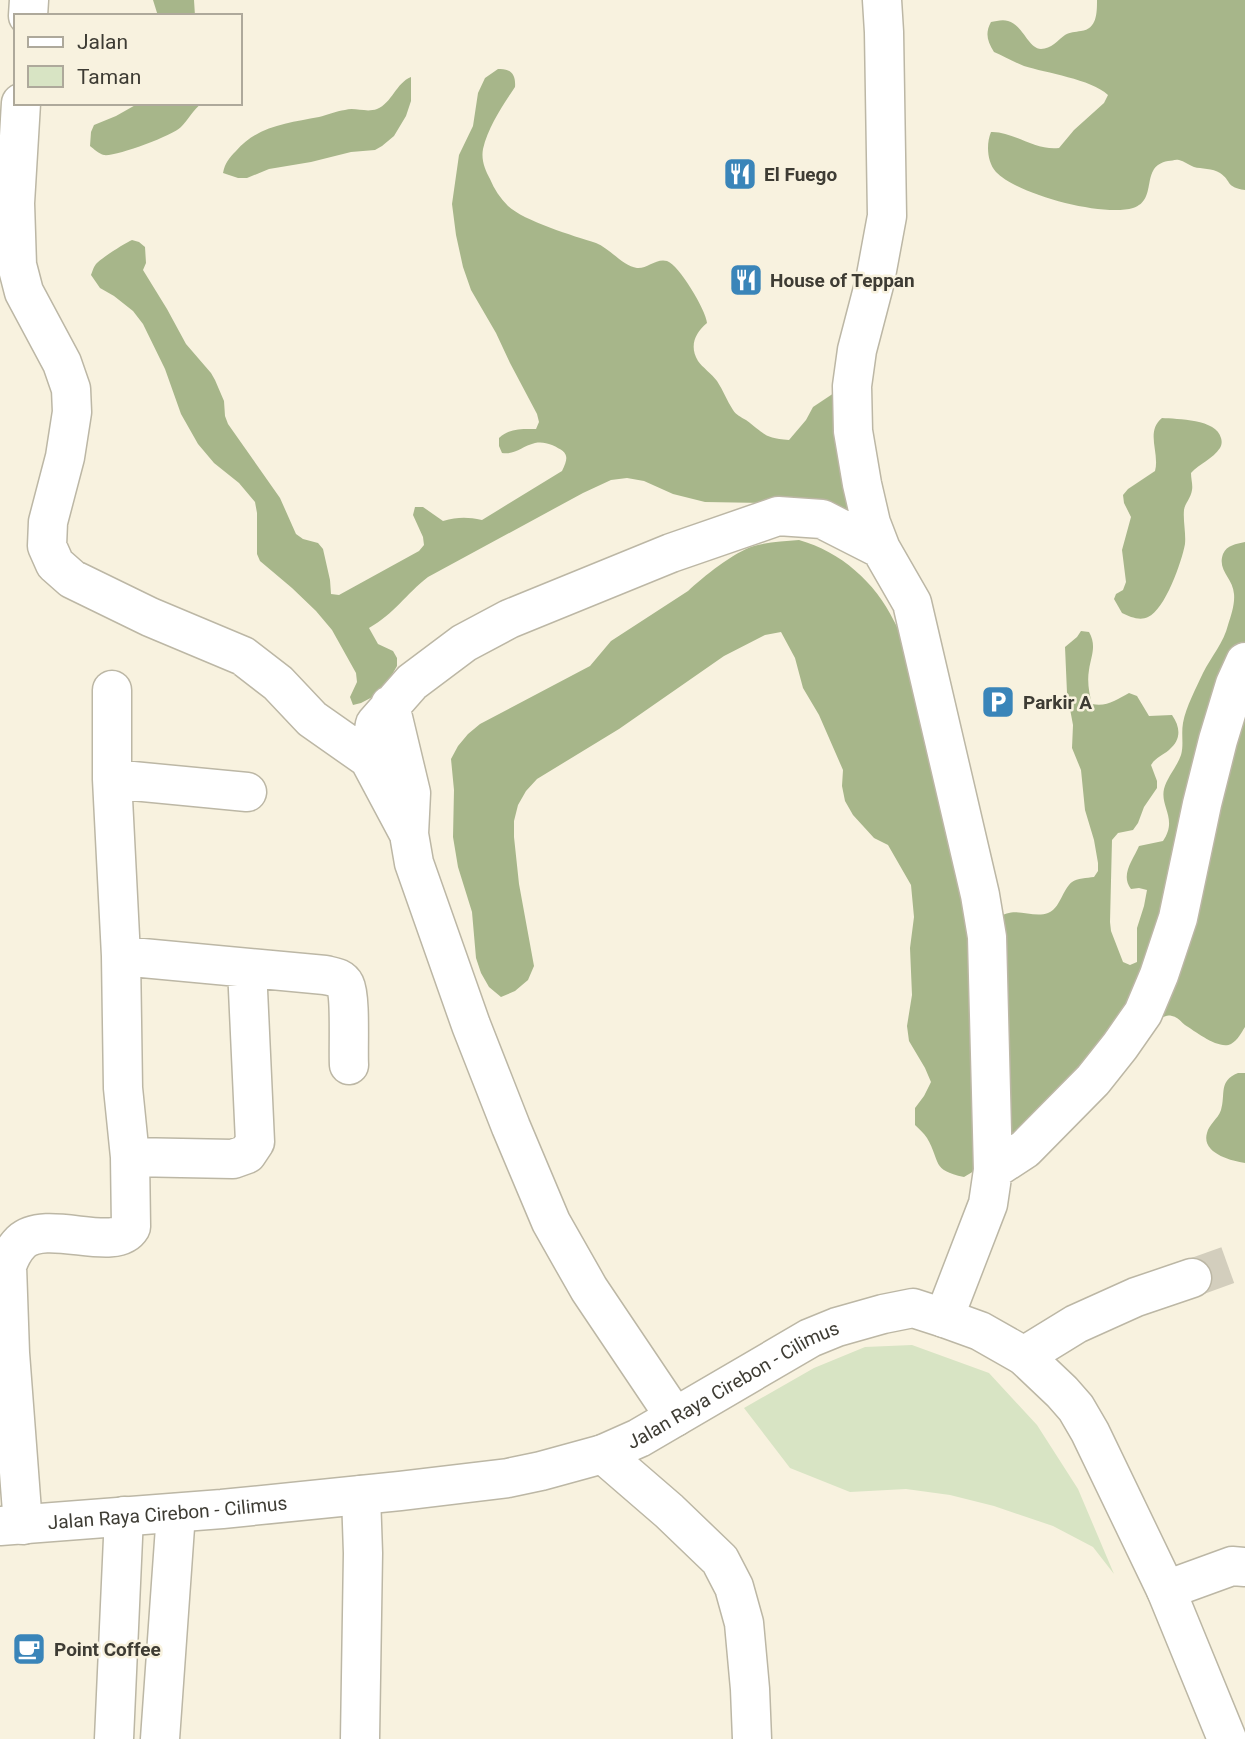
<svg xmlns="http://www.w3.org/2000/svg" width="1245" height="1739" font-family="Roboto,sans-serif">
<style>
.green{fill:#d8e4c4}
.forest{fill:#a7b68a}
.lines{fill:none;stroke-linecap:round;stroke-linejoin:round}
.minor-tunnel{stroke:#d3cebd;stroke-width:38;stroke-dasharray:38 19;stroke-linecap:butt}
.minor-casing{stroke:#bcb7a5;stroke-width:41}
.highway-casing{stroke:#bcb7a5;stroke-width:41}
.minor{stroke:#fff;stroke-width:38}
.highway{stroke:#fff;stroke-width:38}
.labels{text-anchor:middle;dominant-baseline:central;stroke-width:5;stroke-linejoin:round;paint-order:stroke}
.poi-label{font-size:19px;font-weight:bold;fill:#3e3c34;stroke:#f8f2df;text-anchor:start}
.street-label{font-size:19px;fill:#3e3c34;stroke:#f8f2df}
</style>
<rect width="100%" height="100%" fill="#f8f2df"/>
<path class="green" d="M 912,1345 L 989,1373 L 1037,1425 L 1078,1489 L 1114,1574 L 1093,1547 L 1053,1526 L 994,1506 L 950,1495 L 906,1489 L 850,1492 L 790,1468 L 744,1408 L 814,1368 L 865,1347 Z"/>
<path class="forest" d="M 153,0 L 194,0 L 195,16 L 158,16 Z
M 1097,0 L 1245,0 L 1245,190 C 1225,187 1232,181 1220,173 C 1213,168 1201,169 1194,167 C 1189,165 1184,161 1179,160 C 1175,159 1172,161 1168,161 C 1139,166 1159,200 1133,208 C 1103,217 1018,195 996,172 C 987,162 986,144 991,132 C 1013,131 1035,151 1059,148 L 1074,130 L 1104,103 L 1108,95 C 1091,79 1046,73 1024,66 C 1014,62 1003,56 994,52 C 987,41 985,33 991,22 C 996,21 1003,19 1008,21 C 1023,25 1028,48 1041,49 C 1051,49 1058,40 1065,35 C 1070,32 1075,32 1081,31 C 1097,29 1097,13 1097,0 Z
M 498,69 C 511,68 516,75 515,87 C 503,105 488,127 483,149 C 481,160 485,170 490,179 C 494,189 500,198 508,206 C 524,221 574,236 596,243 C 609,248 623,266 637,268 C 647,269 656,258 667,261 C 679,265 706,310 707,323 C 695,333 689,346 698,361 C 702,367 712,374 717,381 C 723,390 727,401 733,410 C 736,415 741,417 746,420 C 765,434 764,438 789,440 L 806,420 L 813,407 L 840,389 L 850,519 L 769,503 L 705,502 L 673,494 L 644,481 L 627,478 L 611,480 L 583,493 L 428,577 C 406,594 394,614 369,628 L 378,644 L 393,651 L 397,658 L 397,666 L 382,692 L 361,703 L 353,705 L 350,697 L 357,682 L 356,673 L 332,630 L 316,611 L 292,588 L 260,561 L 257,554 L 257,513 L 255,502 L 239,483 L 214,463 L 198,444 L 181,414 L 165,369 L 143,324 L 133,311 L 114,296 L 100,288 L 91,275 C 93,270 93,268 96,264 C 100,259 125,243 132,240 L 139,242 L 145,247 L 146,263 L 143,270 L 167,309 L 186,344 L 211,373 L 215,380 L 224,401 L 225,416 L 228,424 L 280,498 L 296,534 L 303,539 L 318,543 L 323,549 L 330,580 L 331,594 L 339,595 L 419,551 L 424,545 L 423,537 L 413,515 L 415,507 L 423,507 L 443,521 C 458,517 467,517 482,520 L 562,471 C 570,455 567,452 552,445 C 546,443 542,442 535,443 C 522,446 516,455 502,453 L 499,446 L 499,438 C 509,428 522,429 536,429 L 539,422 L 537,414 L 510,363 L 496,333 L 471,290 L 463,267 L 456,235 L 452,204 L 459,155 L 473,126 L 478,93 L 485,78 Z
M 411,77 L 411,101 L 406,116 L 394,136 L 382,146 L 375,150 L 351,152 L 311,162 L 269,169 L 247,178 L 238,178 L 223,173 C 225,163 229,158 236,151 C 257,126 288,123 319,117 C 327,115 336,111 345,110 C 355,107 366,113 377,109 C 392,103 396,83 411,77 Z
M 139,103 L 202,103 C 192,111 189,119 181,127 C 172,136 115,157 104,155 C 99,154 94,149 90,146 L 91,132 L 94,125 L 116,116 Z
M 1162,418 C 1177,419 1217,419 1221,438 C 1222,441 1222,445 1220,448 C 1213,459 1199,464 1191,473 C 1191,479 1193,485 1192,490 C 1191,498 1185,503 1184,510 C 1183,521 1186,533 1185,544 C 1182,561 1165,610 1148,617 C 1140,621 1130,617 1122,613 L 1114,599 L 1116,594 L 1123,590 L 1126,582 L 1122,550 L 1131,517 L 1124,503 L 1123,495 L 1128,489 L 1155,471 C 1160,453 1145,432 1162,418 Z
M 799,540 C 841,552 875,582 894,621 C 899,630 903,641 907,652 L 971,941 L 979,1168 L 964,1177 C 931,1170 941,1162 927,1138 C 924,1133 919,1129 915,1125 L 915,1108 L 924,1096 L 931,1082 L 925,1068 L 909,1041 L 907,1026 L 912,995 L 910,948 L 914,917 L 911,885 L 888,845 L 874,838 L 853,815 L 845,801 L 842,786 L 843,770 L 819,715 L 803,688 L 795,658 L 781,632 L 765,635 L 724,656 L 619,729 L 537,779 L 526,791 L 518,805 L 514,821 L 514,837 L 519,884 L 534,966 L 528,980 L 515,991 L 501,997 L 489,987 L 481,973 L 476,958 L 472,912 L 458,867 L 453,837 L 454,790 L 451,759 L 458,746 L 468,734 L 480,724 L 590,666 L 611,641 L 688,591 C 703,577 734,552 754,546 C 768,542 784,541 799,540 Z
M 1245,542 L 1245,1027 C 1241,1033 1238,1040 1231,1044 C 1219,1050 1196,1032 1185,1025 C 1181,1022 1178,1017 1172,1016 C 1167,1015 1166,1016 1161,1018 L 1011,1148 L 998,918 C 1015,905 1032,919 1048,913 C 1060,909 1062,890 1072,882 C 1077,878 1087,878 1094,877 L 1098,871 L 1098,863 L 1094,840 L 1085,810 L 1081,770 L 1072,748 L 1073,725 L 1067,693 L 1065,647 L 1077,637 L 1081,631 L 1089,632 C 1097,646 1091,656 1089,670 C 1087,681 1089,693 1092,704 C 1107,707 1116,700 1129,693 L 1137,696 L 1149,716 L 1172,715 C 1181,728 1181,740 1169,750 C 1162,756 1156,757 1151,765 L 1157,781 L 1157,788 L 1144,807 L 1138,823 L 1133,830 L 1118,833 L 1112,840 L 1110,922 L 1111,931 L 1123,962 L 1130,965 L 1137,962 L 1137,928 L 1144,906 L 1147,890 L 1139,888 L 1131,889 C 1120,875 1133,860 1139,846 L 1163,841 C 1178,819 1160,807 1164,789 C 1167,777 1177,767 1181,755 C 1184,745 1181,734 1183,723 C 1186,707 1196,688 1203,673 C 1211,657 1224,642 1228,625 C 1231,616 1235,604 1234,594 C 1233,578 1217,571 1223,554 C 1227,545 1236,544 1245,542 Z
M 1238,1073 L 1245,1073 L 1245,1163 C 1231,1161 1201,1153 1207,1133 C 1209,1124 1218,1119 1221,1110 C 1226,1094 1218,1081 1238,1073 Z"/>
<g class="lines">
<path class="minor-tunnel" d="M 1192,1278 L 1245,1259"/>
<defs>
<path id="minor" d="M 28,16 L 29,0
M 21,103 L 15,203 L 17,265 L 24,292 L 62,363 L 71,389 L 72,412 L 65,457 L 48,522 L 47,546 L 55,564 L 72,579 L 150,617 L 243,656 L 278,683 L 312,719 L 369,759 L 409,834
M 881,549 L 871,523 L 862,484 L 853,431 L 852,386 L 857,350 L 875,281 L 887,216 L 884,32 L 882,0
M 390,705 L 411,793 L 409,834 L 414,863 L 471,1025 L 511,1127 L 551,1222 L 589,1289 L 675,1417
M 369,759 L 375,724 L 412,682 L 464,643 L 509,619 L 671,553 L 778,516 L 822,519 L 881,549 L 912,603 L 980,895 L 987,937 L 993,1170 L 988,1204 L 944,1318
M 112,779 L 247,792
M 121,956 L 325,975 C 333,977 341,977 345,985 C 351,997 348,1049 349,1065
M 130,1157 L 233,1159 L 247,1154 L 255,1142 L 247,968
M 993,1170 L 1025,1149 L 1093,1080 L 1120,1046 L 1143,1013 L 1159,975 L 1178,918 L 1202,804 L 1218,740 L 1235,684 L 1245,662
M 1024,1356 L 1076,1324 L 1136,1297 L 1192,1278
M 603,1454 L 669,1511 L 720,1560 L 734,1587 L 744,1623 L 750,1689 L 752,1739
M 23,1525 L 10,1353 L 7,1266 C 10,1257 14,1249 21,1242 C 47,1218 115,1254 131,1227 L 130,1157 L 123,1088 L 121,956 L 112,779 L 112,690
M 1166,1590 L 1232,1566 L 1245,1567
M 114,1739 L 124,1516
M 160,1739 L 176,1513
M 360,1739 L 363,1553 L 361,1495"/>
<g id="highway">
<path id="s1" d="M 0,1526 L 222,1509 L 400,1491 L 508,1478 L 541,1471 L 603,1454 L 639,1438 L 810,1338 L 837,1327 L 883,1314 L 913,1308 L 944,1318 L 980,1331 L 1024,1356 L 1062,1392 L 1076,1408 L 1090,1432 L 1166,1590 L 1227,1739"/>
</g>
</defs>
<use href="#minor" class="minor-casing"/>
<use href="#highway" class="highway-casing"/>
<use href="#minor" class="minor"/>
<use href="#highway" class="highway"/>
</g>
<defs>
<symbol id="restaurant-square" viewBox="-11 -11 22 22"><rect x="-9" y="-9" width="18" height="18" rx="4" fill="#3a85b9" stroke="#f8f2df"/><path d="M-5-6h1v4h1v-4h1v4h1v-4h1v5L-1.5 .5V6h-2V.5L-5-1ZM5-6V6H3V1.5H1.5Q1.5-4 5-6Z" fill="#fff"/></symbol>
<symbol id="parking-square" viewBox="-11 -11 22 22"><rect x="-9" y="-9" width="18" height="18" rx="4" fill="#3a85b9" stroke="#f8f2df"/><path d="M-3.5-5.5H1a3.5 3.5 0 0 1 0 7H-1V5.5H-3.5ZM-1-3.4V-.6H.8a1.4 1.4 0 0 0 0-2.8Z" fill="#fff"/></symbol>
<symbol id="cafe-square" viewBox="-11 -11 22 22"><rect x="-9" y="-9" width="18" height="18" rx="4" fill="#3a85b9" stroke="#f8f2df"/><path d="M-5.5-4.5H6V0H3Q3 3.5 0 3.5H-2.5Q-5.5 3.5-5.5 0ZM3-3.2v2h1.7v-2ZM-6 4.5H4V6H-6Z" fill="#fff"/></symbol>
</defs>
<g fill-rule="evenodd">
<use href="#restaurant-square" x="721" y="155" width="38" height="38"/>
<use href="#restaurant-square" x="727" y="261" width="38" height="38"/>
<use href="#parking-square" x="979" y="683" width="38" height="38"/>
<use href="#cafe-square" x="10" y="1630" width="38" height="38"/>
</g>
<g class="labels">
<g class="poi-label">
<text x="764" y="174">El Fuego</text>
<text x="770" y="280">House of Teppan</text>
<text x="1023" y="702">Parkir A</text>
<text x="54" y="1649">Point Coffee</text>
</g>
<g class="street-label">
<text stroke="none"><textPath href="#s1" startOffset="756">Jalan Raya Cirebon - Cilimus</textPath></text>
<text stroke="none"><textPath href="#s1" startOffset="168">Jalan Raya Cirebon - Cilimus</textPath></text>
</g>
</g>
<rect x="14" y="14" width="228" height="91" fill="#f8f2df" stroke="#aea99b" stroke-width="2"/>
<rect x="28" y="37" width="35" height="10" fill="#ffffff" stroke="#aea99b" stroke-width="2"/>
<text x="77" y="49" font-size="21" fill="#3e3c34">Jalan</text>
<rect x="28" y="66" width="35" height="21" fill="#d8e4c4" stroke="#aea99b" stroke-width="2"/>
<text x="77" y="84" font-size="21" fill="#3e3c34">Taman</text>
</svg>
